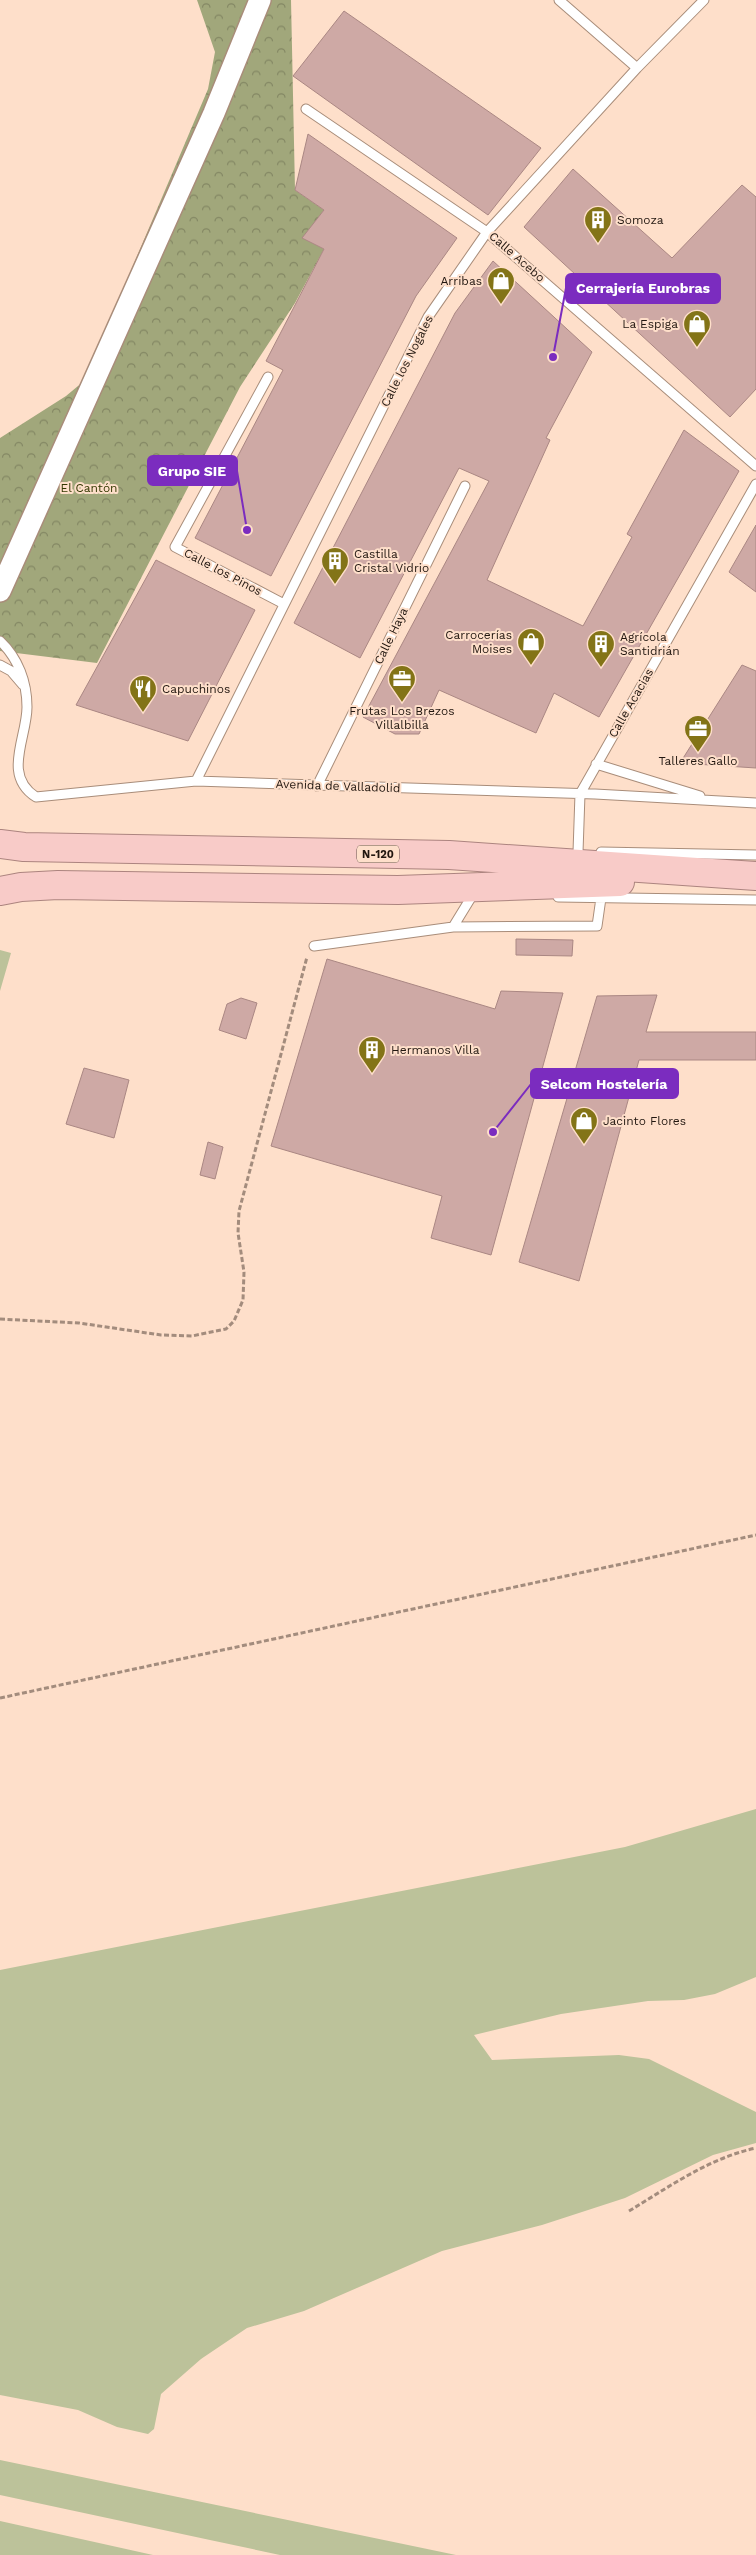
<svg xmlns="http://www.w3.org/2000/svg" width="756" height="2555" font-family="'Work Sans',sans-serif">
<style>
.green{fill:#bcc29a}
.forest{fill:url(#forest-crowns)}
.building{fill:#cea9a5;stroke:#aa8783}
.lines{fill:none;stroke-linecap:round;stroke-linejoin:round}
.service-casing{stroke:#a98d7a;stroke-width:11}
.tertiary-casing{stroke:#a98d7a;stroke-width:24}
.trunk-casing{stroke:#ac847f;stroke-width:30}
.path{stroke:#a38c7d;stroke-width:3;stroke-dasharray:5 2.5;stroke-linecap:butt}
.service{stroke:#fff;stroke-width:9}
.tertiary{stroke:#fff;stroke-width:21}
.trunk{stroke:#f8cbc8;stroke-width:28}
.labels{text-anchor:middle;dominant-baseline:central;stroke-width:4;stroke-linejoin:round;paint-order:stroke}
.shield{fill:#fedfca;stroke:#645348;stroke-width:1}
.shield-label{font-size:11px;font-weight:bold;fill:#221710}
.poi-label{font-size:12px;fill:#221710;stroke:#fedfca;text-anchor:start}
.street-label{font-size:12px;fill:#221710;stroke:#fedfca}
.park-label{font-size:12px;fill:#323700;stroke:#fedfca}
.leader{fill:none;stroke:#7b2cbf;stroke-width:2}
.callout-dot{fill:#7b2cbf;stroke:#fedfca;stroke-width:2}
.callout{fill:#7b2cbf;stroke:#7b2cbf;stroke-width:2}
.callout-label{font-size:14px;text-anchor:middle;font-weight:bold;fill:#fff}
</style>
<defs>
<pattern id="forest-crowns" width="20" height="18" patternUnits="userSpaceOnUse" patternTransform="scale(1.25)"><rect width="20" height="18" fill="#a1a77b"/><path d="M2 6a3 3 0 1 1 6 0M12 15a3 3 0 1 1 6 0" fill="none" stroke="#838763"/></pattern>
</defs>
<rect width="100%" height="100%" fill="#fedfca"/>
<path class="green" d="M 0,950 L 11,953 L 0,991 Z
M 756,1809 L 756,1977 L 715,1994 L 684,2000 L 648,2001 L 561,2014 L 474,2035 L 492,2060 L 619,2055 L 649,2059 L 756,2112 L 756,2143 L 713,2155 L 625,2198 L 542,2225 L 442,2251 L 304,2311 L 247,2328 L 201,2359 L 161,2394 L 154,2429 L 148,2434 L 117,2427 L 78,2410 L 0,2395 L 0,1970 L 625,1847 Z
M 0,2460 L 456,2555 L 280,2555 L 0,2495 Z
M 0,2521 L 153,2555 L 0,2555 Z"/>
<path class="forest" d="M 197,0 L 291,0 L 295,190 L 324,210 L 303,238 L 324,249 L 295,303 L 240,387 L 97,663 L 0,651 L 0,438 L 66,396 L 84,381 L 208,89 L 215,52 Z"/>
<path class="building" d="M 344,11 L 541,148 L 488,215 L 293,76 Z
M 308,134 L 457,238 L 416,296 L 271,576 L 195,538 L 283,370 L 266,361 L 324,249 L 302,238 L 324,210 L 295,190 Z
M 573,169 L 672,258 L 742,185 L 756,197 L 756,389 L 730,417 L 524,227 Z
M 493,261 L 592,352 L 546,438 L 550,440 L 487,580 L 583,626 L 632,537 L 627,534 L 684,430 L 739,471 L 599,717 L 554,693 L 536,733 L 439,690 L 419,734 L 395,734 L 363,717 L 489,481 L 459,468 L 360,658 L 294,623 L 455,313 Z
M 756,525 L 756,592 L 729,572 Z
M 156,560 L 255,610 L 188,741 L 76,705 Z
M 742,665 L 756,671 L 756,768 L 680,763 Z
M 516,939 L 573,940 L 572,956 L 516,955 Z
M 327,959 L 495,1009 L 501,991 L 563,993 L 491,1255 L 431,1238 L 442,1196 L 271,1146 Z
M 657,995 L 646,1032 L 756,1032 L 756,1060 L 639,1060 L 579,1281 L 519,1262 L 597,996 Z
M 241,998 L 257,1003 L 246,1039 L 219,1030 L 227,1004 Z
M 84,1068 L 129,1080 L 114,1138 L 66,1124 Z
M 208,1142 L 223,1147 L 215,1179 L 200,1175 Z"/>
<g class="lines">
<defs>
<path id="service" d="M 559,0 L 637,68
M 306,109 L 487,232 L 756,466
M 268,377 L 175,547 L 284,604
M 0,641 C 18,658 27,682 27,707 C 27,738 2,775 36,797 L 196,781 L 595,794 L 756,803
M 0,665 L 11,671 L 23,685
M 596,764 L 700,796
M 196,781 L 428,317 L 487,232 L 637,68 L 704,0
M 317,786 L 465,486
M 578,852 L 580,794 L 756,484
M 601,852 L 756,855
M 558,897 L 756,900
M 453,927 L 597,926 L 601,898
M 314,946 L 453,927 L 472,896"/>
<path id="tertiary" d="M 0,591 L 214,113 L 260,0"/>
<path id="trunk" d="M 0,844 L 24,847 L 449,855 L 756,876
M 0,891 L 21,887 L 58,885 L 398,890 L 620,882"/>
</defs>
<use href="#service" class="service-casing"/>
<use href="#tertiary" class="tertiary-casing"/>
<use href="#trunk" class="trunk-casing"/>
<path class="path" d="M 0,1319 L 79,1323 L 161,1335 L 192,1336 L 226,1329 L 234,1321 L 243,1300 L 244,1272 L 238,1233 L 239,1211 L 307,957
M 0,1698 L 756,1535
M 629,2211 C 669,2187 709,2158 756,2148"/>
<use href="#service" class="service"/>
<use href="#tertiary" class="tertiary"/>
<use href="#trunk" class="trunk"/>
</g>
<defs>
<symbol id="building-pin" viewBox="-11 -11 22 30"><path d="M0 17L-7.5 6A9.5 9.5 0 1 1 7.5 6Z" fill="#837417" stroke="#fedfca"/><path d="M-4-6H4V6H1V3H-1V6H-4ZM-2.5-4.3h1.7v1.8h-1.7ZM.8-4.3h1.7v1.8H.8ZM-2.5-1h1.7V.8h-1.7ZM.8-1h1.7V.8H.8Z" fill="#fff"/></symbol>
<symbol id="shop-pin" viewBox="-11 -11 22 30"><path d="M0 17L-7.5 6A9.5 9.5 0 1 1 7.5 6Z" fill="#837417" stroke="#fedfca"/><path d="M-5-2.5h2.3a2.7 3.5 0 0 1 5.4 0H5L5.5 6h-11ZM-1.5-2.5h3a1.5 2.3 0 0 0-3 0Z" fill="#fff"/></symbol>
<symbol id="office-pin" viewBox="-11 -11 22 30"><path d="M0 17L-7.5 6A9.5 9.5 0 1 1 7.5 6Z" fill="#837417" stroke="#fedfca"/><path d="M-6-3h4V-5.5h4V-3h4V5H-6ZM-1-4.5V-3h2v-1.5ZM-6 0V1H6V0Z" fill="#fff"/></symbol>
<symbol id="restaurant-pin" viewBox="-11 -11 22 30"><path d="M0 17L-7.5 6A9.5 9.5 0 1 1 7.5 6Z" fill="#837417" stroke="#fedfca"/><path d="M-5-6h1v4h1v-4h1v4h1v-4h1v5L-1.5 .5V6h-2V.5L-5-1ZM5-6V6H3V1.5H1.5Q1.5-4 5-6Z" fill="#fff"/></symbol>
</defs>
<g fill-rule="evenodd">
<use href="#building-pin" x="582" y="204" width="32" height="43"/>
<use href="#shop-pin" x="485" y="265" width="32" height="43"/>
<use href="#shop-pin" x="681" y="308" width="32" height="43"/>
<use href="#building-pin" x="319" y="545" width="32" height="43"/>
<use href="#shop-pin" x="515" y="626" width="32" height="43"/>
<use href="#building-pin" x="585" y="628" width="32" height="43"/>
<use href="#office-pin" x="386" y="663" width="32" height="43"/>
<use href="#restaurant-pin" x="127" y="673" width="32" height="43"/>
<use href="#office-pin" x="682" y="713" width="32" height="43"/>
<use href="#building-pin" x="356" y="1034" width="32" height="43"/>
<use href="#shop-pin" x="568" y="1105" width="32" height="43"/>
</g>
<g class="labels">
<rect class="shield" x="357" y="845.5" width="42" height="17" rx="4"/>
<g class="shield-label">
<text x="378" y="854">N-120</text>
</g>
<g class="poi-label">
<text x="617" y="220">Somoza</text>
<text x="482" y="281" text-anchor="end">Arribas</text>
<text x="678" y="324" text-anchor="end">La Espiga</text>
<text x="354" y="554">Castilla<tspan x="354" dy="14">Cristal Vidrio</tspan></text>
<text x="512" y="635" text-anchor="end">Carrocerías<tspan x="512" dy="14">Moises</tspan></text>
<text x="620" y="637">Agrícola<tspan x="620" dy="14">Santidrián</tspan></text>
<text x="162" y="689">Capuchinos</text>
<text x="402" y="711" text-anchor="middle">Frutas Los Brezos<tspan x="402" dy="14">Villalbilla</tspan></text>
<text x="698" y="761" text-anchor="middle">Talleres Gallo</text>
<text x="391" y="1050">Hermanos Villa</text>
<text x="603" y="1121">Jacinto Flores</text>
</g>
<g class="street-label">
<text transform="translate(517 257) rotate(41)">Calle Acebo</text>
<text transform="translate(407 361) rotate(-63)">Calle los Nogales</text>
<text transform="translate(223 572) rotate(28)">Calle los Pinos</text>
<text transform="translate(391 636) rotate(-64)">Calle Haya</text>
<text transform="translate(631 703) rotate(-60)">Calle Acacias</text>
<text transform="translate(338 786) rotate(2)">Avenida de Valladolid</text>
</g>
<g class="park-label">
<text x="89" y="488">El Cantón</text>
</g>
</g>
<path class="leader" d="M553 357L566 288M247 530L237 471M493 1132L531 1084"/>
<g class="callout-dot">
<circle cx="553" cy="357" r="5"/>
<circle cx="247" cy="530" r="5"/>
<circle cx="493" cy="1132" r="5"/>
</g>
<g class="callout">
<rect x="566" y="274" width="154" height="29" rx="5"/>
<rect x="148" y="456" width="89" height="29" rx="5"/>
<rect x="531" y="1069" width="147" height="29" rx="5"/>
</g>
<g class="callout-label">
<text x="643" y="293">Cerrajería Eurobras</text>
<text x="192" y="476">Grupo SIE</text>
<text x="604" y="1089">Selcom Hostelería</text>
</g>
</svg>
